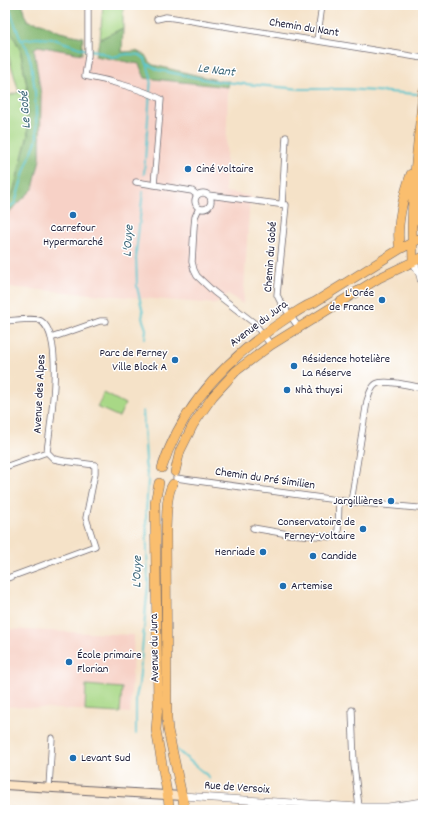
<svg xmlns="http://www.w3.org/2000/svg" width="428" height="815" font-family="Dekko,sans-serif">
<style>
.built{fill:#f7d1c6}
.green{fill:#a8d886;stroke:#657d60}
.forest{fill:#86b873;stroke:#546d57}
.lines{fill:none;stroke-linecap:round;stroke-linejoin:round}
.stream{stroke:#58c5cd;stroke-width:2}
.minor-casing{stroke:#6c656c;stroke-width:7}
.tertiary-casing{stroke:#6c656c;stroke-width:8}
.secondary-casing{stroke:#6c656c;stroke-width:10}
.primary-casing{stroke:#6c656c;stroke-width:10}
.minor{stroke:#fff;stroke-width:5.5}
.tertiary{stroke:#fff;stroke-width:7}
.secondary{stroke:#fde5c5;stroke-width:8}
.primary{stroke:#fabe6e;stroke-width:9}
.poi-dot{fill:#1f6fb2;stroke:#fff;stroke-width:1.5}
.labels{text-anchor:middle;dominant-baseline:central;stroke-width:3;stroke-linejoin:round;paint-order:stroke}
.street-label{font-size:12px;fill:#22223b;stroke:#fff}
.poi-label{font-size:12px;fill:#22223b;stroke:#fff;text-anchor:start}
.water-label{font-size:13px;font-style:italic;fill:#386375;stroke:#fff}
</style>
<rect width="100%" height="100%" fill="#fff"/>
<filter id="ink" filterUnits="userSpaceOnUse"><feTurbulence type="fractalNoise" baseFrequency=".025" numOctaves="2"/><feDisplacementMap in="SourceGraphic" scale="8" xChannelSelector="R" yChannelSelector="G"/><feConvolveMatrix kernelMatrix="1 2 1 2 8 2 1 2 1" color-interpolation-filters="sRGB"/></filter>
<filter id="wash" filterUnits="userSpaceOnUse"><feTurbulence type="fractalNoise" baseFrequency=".012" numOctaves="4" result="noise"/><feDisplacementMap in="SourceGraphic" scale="16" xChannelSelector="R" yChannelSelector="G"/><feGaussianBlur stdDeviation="0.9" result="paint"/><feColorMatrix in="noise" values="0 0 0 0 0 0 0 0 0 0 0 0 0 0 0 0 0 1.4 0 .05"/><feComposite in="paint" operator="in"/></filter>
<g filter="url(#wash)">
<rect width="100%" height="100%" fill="#f5e2c8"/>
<path class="built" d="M 38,46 L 139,64 L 145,78 L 228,87 L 225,192 L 250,196 L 243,304 L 228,294 L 216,304 L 5,287 L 5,216 L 33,189 L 40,159 L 41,95 L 34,49 Z
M 5,629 L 134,635 L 130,713 L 5,706 Z"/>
<path class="green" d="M 103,5 L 123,5 L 123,28 L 100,39 Z
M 5,15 L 10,30 L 20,49 L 27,86 L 27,119 L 28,135 L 13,193 L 5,204 L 5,97 L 19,92 L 5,44 Z
M 104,393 L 125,404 L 119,417 L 97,407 Z
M 86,685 L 122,688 L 120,713 L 85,711 Z"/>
<path class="forest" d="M 5,5 L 23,5 L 24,14 L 28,21 L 41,23 L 60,32 L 83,37 L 82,54 L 38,46 L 34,49 L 41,95 L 40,159 L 33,189 L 5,216 L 5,204 L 13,193 L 28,135 L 27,119 L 27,86 L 20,49 L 10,30 L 5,15 Z
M 123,28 L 122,52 L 136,51 L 145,55 L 149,62 L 153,65 L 221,81 L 229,81 L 228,87 L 145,78 L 139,64 L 95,56 L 100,39 Z"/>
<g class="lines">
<path class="stream" d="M 21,40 L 37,38 L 54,39 L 83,49 L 97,51 L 112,57 L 127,54 L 140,55 L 145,59 L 146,63 L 158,70 L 213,81 L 301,89 L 346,89 L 417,94
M 144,174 L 151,77 L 147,64
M 143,191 L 136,253 L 137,287 L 143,313 L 142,318 L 146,329 L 145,339
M 5,211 L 15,203 L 25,169 L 37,139 L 35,91 L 31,63 L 27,48 L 20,38 L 8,5
M 136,734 L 136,697 L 139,684 L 148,584 L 146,513 L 148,480 L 145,463 L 146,460 L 143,411
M 177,750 L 209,777 L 209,778"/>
</g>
</g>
<g filter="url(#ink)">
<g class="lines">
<defs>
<path id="minor" d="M 88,5 L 88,56 L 85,76 C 107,80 142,89 161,99 L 154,185
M 157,19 L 166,17 L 174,18 L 423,58
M 317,41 L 322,5
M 136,182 L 192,191 L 197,195
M195 201a8 8 0 1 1 16 0a8 8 0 1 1-16 0Z
M 208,195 L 286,205 L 277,295 L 280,301 L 299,328
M 282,204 L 286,137
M 199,208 L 195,217 L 194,227 L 192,262 L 194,270 L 197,276 L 214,292 L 254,323 L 271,345
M 5,321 C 13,321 35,317 41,321 C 65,337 50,426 47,452 L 5,467
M 51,338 L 100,321 L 106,321
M 176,478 L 351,502 L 418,508
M 351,502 L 367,401 C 369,396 370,388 376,384 C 384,379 412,386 423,388
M 253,528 L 288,534 L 332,537 L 338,535 L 339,500
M 5,579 L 95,546 L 86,518 L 95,473 L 95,465 L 64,461 L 54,459 L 47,452
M 352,710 L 354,765 L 359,807
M 49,787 L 52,738
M 275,810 L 275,802"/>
<path id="tertiary" d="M 413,261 L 420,275 L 423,288
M 182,796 L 359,807 L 388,807 L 423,802"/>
<path id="secondary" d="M 5,785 L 182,796"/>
<path id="primary" d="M 423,168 C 421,186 414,210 423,227
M 400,249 C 395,228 404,194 411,174
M 413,261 L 412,228 L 413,192 L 423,92
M 162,468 C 181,408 223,363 274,327 C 287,318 300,308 315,302 L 400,249 L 423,237
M 175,472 L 180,451 L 193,425 L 213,396 L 236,371 L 271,345 L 379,278 L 423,257
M 159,483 L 155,502 L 158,705 L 156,730 L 170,810
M 173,484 C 166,494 167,515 166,528 L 167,719 L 168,730 L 185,810"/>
</defs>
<use href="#minor" class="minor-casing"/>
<use href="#tertiary" class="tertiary-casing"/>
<use href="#secondary" class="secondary-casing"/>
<use href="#primary" class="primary-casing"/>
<use href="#minor" class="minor"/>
<use href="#tertiary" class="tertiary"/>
<use href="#secondary" class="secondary"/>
<use href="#primary" class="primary"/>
</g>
</g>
<g class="poi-dot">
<circle cx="188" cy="169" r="4"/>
<circle cx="73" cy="215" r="4"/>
<circle cx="382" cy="300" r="4"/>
<circle cx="175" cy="360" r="4"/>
<circle cx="294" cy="366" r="4"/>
<circle cx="287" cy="390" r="4"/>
<circle cx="391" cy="501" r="4"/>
<circle cx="363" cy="529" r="4"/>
<circle cx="263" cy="552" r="4"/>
<circle cx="313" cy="556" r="4"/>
<circle cx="283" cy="586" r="4"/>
<circle cx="69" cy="662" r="4"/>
<circle cx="73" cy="758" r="4"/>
</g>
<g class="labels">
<g class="street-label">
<text transform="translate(304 28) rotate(9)">Chemin du Nant</text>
<text transform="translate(271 257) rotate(-86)">Chemin du Gobé</text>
<text transform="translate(259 324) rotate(-37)">Avenue du Jura</text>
<text transform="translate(40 394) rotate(-87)">Avenue des Alpes</text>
<text transform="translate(265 479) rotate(8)">Chemin du Pré Similien</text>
<text transform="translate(155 648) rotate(-91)">Avenue du Jura</text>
<text transform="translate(237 788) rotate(4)">Rue de Versoix</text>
</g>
<g class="poi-label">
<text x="196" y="169">Ciné Voltaire</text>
<text x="73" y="228" text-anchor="middle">Carrefour<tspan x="73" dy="14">Hypermarché</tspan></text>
<text x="374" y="293" text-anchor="end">L'Orée<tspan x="374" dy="14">de France</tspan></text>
<text x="167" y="353" text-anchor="end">Parc de Ferney<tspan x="167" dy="14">Ville Block A</tspan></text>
<text x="302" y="359">Résidence hotelière<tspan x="302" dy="14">La Réserve</tspan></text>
<text x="295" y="390">Nhà thuysi</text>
<text x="383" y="501" text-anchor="end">Jargillières</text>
<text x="355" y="522" text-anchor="end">Conservatoire de<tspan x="355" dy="14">Ferney-Voltaire</tspan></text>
<text x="255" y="552" text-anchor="end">Henriade</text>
<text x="321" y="556">Candide</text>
<text x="291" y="586">Artemise</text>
<text x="77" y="655">École primaire<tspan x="77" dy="14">Florian</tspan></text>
<text x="81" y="758">Levant Sud</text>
</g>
<g class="water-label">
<text transform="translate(216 71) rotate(7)">Le Nant</text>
<text transform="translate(26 110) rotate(-94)">Le Gobé</text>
<text transform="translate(129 241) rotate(-86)">L'Ouye</text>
<text transform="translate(138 572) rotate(-89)">L'Ouye</text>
</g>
</g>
<rect width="428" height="815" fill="none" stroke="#fff" stroke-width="20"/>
</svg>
